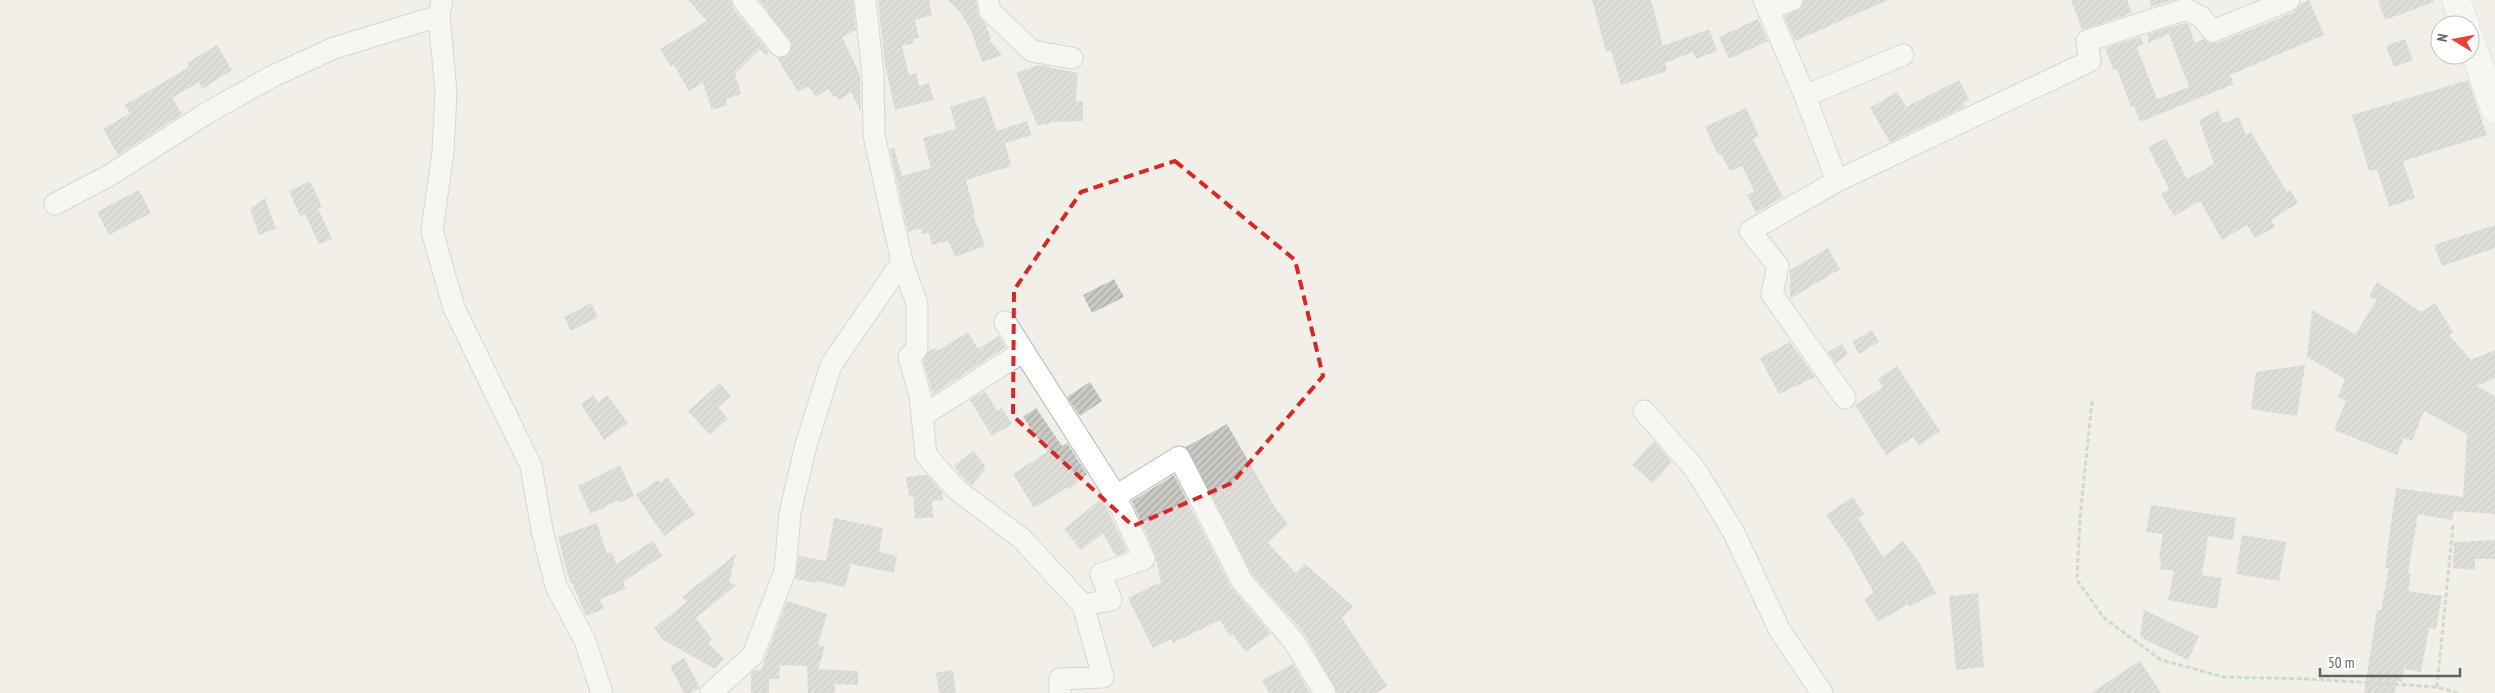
<svg xmlns="http://www.w3.org/2000/svg" width="2495" height="693" font-family="'PT Sans Narrow',sans-serif">
<style>
.building{fill:url(#building-hatch)}
.lines{fill:none;stroke-linecap:round;stroke-linejoin:round}
.street-casing{stroke:#b5b8bc;stroke-width:23}
.secondary-casing{stroke:#b6babf;stroke-width:29}
.path{stroke:#9cc7a9;stroke-width:3;stroke-dasharray:5 2.5;stroke-linecap:butt}
.street{stroke:#fff;stroke-width:21}
.secondary{stroke:#fff;stroke-width:28}
.marked{fill:none;stroke:#d62828;stroke-width:4;stroke-dasharray:10 6;stroke-linejoin:round}
</style>
<defs>
<pattern id="building-hatch" width="6" height="6" patternUnits="userSpaceOnUse" patternTransform="scale(1.25)"><rect width="6" height="6" fill="#cccac5"/><path d="M-1 1l2-2M0 6l6-6M5 7l2-2" fill="none" stroke="#a9a8a4"/></pattern>
</defs>
<rect width="100%" height="100%" fill="#f1efe8"/>
<path class="building" d="M 688,0 L 731,0 L 733,8 L 769,52 L 766,56 L 760,49 L 735,74 L 741,94 L 726,99 L 727,105 L 712,110 L 703,83 L 689,91 L 674,65 L 671,67 L 660,49 L 707,21 Z
M 759,0 L 853,0 L 856,30 L 842,37 L 860,75 L 861,112 L 851,92 L 840,100 L 836,96 L 834,97 L 828,89 L 816,97 L 808,86 L 798,92 L 777,58 L 788,55 L 792,44 Z
M 878,0 L 929,0 L 932,15 L 915,20 L 919,38 L 913,39 L 914,43 L 902,46 L 909,75 L 916,73 L 919,86 L 929,83 L 934,100 L 895,110 L 885,66 Z
M 948,0 L 976,0 L 978,14 L 986,25 L 991,39 L 989,40 L 1002,55 L 982,62 L 972,33 L 961,13 Z
M 1592,0 L 1651,0 L 1663,46 L 1709,29 L 1717,51 L 1696,59 L 1693,52 L 1665,63 L 1667,71 L 1621,85 L 1611,50 L 1606,51 Z
M 1804,0 L 1888,0 L 1795,41 L 1784,16 L 1801,8 Z
M 2071,0 L 2127,0 L 2132,13 L 2082,30 Z
M 2151,0 L 2173,0 L 2150,7 Z
M 2309,0 L 2324,35 L 2230,75 L 2234,84 L 2140,122 L 2134,106 L 2131,107 L 2117,69 L 2113,70 L 2105,48 L 2141,37 L 2143,44 L 2137,47 L 2157,99 L 2189,87 L 2169,34 L 2148,43 L 2148,34 L 2185,23 L 2188,24 L 2195,43 L 2204,39 L 2208,43 L 2217,43 L 2294,12 L 2300,4 Z
M 2378,0 L 2434,0 L 2434,2 L 2385,20 Z
M 1758,19 L 1768,41 L 1729,59 L 1719,37 Z
M 2405,39 L 2413,60 L 2394,67 L 2386,46 Z
M 217,45 L 232,70 L 202,89 L 199,82 L 172,98 L 182,114 L 118,155 L 103,129 L 130,113 L 125,105 L 189,67 L 187,63 Z
M 1039,65 L 1078,73 L 1076,101 L 1083,101 L 1083,121 L 1050,122 L 1050,124 L 1037,125 L 1016,73 Z
M 1959,80 L 1969,100 L 1963,104 L 1964,107 L 1890,142 L 1870,108 L 1897,92 L 1906,107 Z
M 2468,80 L 2487,135 L 2403,161 L 2415,198 L 2389,207 L 2377,169 L 2369,171 L 2352,115 Z
M 985,96 L 997,131 L 1027,121 L 1032,135 L 1005,143 L 1011,166 L 966,180 L 975,214 L 973,215 L 985,246 L 955,257 L 948,241 L 932,245 L 929,233 L 922,234 L 921,228 L 908,232 L 890,149 L 894,148 L 902,176 L 931,168 L 923,138 L 956,129 L 950,107 Z
M 1746,108 L 1759,136 L 1753,139 L 1783,197 L 1756,213 L 1747,195 L 1754,191 L 1742,166 L 1730,171 L 1721,154 L 1718,155 L 1705,127 Z
M 2218,110 L 2223,123 L 2239,117 L 2246,135 L 2251,132 L 2287,192 L 2290,190 L 2298,203 L 2271,220 L 2275,227 L 2255,238 L 2247,225 L 2222,240 L 2200,201 L 2174,216 L 2161,194 L 2169,189 L 2148,147 L 2166,138 L 2187,179 L 2214,164 L 2199,120 Z
M 310,181 L 322,207 L 318,208 L 332,239 L 319,244 L 305,214 L 300,216 L 289,191 Z
M 139,190 L 151,213 L 109,235 L 97,212 Z
M 265,198 L 276,229 L 259,235 L 250,209 Z
M 2495,225 L 2495,248 L 2442,266 L 2434,245 Z
M 1828,248 L 1840,269 L 1790,299 L 1790,270 Z
M 1114,279 L 1124,297 L 1092,313 L 1083,295 Z
M 2377,282 L 2421,312 L 2435,303 L 2453,332 L 2449,335 L 2471,360 L 2495,350 L 2495,378 L 2476,386 L 2495,396 L 2495,514 L 2454,511 L 2452,520 L 2418,514 L 2408,573 L 2411,574 L 2408,591 L 2442,596 L 2436,629 L 2429,628 L 2421,672 L 2404,669 L 2402,682 L 2396,681 L 2395,693 L 2364,693 L 2377,610 L 2381,610 L 2389,568 L 2385,568 L 2396,488 L 2463,497 L 2467,434 L 2424,411 L 2412,441 L 2404,438 L 2397,455 L 2334,430 L 2346,401 L 2338,397 L 2345,379 L 2307,357 L 2312,310 L 2355,334 L 2377,300 L 2369,296 Z
M 591,303 L 598,317 L 571,331 L 564,317 Z
M 1872,330 L 1879,342 L 1859,354 L 1852,342 Z
M 968,332 L 978,349 L 999,336 L 1006,347 L 933,394 L 923,361 L 929,351 L 936,348 L 937,351 Z
M 1790,342 L 1815,377 L 1779,394 L 1760,358 Z
M 1842,344 L 1848,354 L 1836,363 L 1828,352 Z
M 2305,365 L 2297,416 L 2251,409 L 2256,372 Z
M 1897,366 L 1940,431 L 1919,445 L 1913,437 L 1886,455 L 1855,405 L 1883,387 L 1878,379 Z
M 1090,382 L 1102,401 L 1080,416 L 1067,397 Z
M 720,383 L 731,396 L 718,407 L 728,419 L 710,435 L 688,411 Z
M 985,391 L 997,411 L 1002,408 L 1012,424 L 992,436 L 970,400 Z
M 593,395 L 598,402 L 607,395 L 628,423 L 604,440 L 581,404 Z
M 1036,408 L 1062,446 L 1067,443 L 1087,474 L 1069,489 L 1068,487 L 1034,508 L 1013,474 L 1047,452 L 1023,417 Z
M 1227,424 L 1276,509 L 1288,524 L 1268,543 L 1296,573 L 1305,564 L 1353,606 L 1342,618 L 1387,686 L 1376,693 L 1337,693 L 1304,633 L 1252,574 L 1186,447 Z
M 1654,441 L 1672,462 L 1653,483 L 1632,465 Z
M 974,451 L 986,467 L 972,485 L 961,476 L 954,465 Z
M 620,465 L 634,496 L 620,503 L 619,500 L 591,514 L 578,486 Z
M 927,475 L 942,492 L 943,500 L 932,501 L 933,517 L 915,519 L 913,496 L 909,496 L 906,477 Z
M 1174,475 L 1231,587 L 1271,634 L 1245,652 L 1233,634 L 1230,636 L 1220,620 L 1173,643 L 1171,639 L 1153,648 L 1128,598 L 1161,582 L 1155,554 L 1132,501 Z
M 667,477 L 695,514 L 664,536 L 636,495 L 658,480 L 660,483 Z
M 1853,497 L 1864,514 L 1858,518 L 1883,557 L 1903,541 L 1919,562 L 1936,593 L 1909,607 L 1908,604 L 1878,622 L 1864,599 L 1874,593 L 1850,550 L 1826,515 Z
M 1102,498 L 1127,551 L 1116,556 L 1103,533 L 1081,550 L 1064,529 Z
M 2151,505 L 2236,518 L 2233,540 L 2208,536 L 2202,575 L 2222,578 L 2217,609 L 2168,600 L 2174,571 L 2160,569 L 2161,559 L 2159,558 L 2163,534 L 2146,532 Z
M 834,518 L 883,528 L 879,552 L 897,556 L 894,573 L 851,564 L 845,587 L 816,581 L 816,583 L 795,579 L 799,556 L 826,561 Z
M 597,523 L 607,554 L 612,552 L 616,564 L 653,541 L 662,556 L 623,582 L 626,589 L 600,599 L 604,609 L 586,616 L 572,583 L 570,583 L 558,537 Z
M 2242,535 L 2286,542 L 2279,581 L 2236,574 Z
M 2495,540 L 2495,559 L 2475,559 L 2475,570 L 2453,568 L 2454,542 Z
M 736,554 L 729,582 L 736,585 L 696,618 L 712,639 L 708,643 L 724,659 L 715,669 L 663,640 L 654,628 L 687,602 L 682,597 Z
M 1978,593 L 1984,667 L 1956,670 L 1949,596 Z
M 787,601 L 827,614 L 818,645 L 825,647 L 818,669 L 858,671 L 858,685 L 835,684 L 835,693 L 808,693 L 807,666 L 780,665 L 779,679 L 769,679 L 769,693 L 751,693 L 751,673 L 755,670 L 761,670 Z
M 2144,610 L 2199,636 L 2188,660 L 2140,637 Z
M 684,658 L 700,688 L 690,693 L 684,693 L 670,666 Z
M 2140,661 L 2161,693 L 2091,693 Z
M 1293,664 L 1310,693 L 1269,693 L 1262,680 Z
M 953,670 L 956,693 L 939,693 L 936,673 Z"/>
<g class="lines">
<defs>
<path id="street" d="M 442,0 L 439,16 L 446,92 L 443,152 L 432,231 L 454,308 L 531,466 L 542,530 L 556,586 L 585,641 L 602,693
M 743,0 L 780,46
M 988,0 L 990,11 L 1032,51 L 1072,58
M 1764,0 L 1805,96 L 1837,181
M 1768,9 L 1792,0
M 1805,96 L 1903,55
M 55,204 L 110,175 L 207,113 L 271,77 L 334,48 L 439,16
M 902,262 L 917,304 L 917,349 L 909,357 L 920,395 L 926,455 L 956,489 L 1022,539 L 1083,605
M 1005,322 L 1116,496 L 1144,559 L 1101,574 L 1111,600 L 1083,605 L 1103,677 L 1060,679 L 1060,693
M 1845,398 L 1772,294 L 1778,266 L 1750,231 L 1837,181 L 2090,61 L 2087,41 L 2186,9 L 2201,17 L 2213,31 L 2289,0
M 1644,411 L 1695,469 L 1734,533 L 1780,631 L 1822,693
M 922,416 L 1024,351
M 1116,496 L 1179,457 L 1242,581 L 1293,640 L 1325,693
M 711,693 L 753,655 L 785,571 L 790,513 L 806,445 L 831,365 L 902,262 L 874,135 L 873,75 L 865,0"/>
<path id="secondary" d="M 2456,0 L 2465,25
M 2470,39 L 2495,109"/>
</defs>
<use href="#street" class="street-casing"/>
<use href="#secondary" class="secondary-casing"/>
<path class="path" d="M 2092,401 L 2080,518 L 2077,580 L 2104,618 L 2161,660 L 2224,677 L 2309,679 L 2437,687 L 2458,693
M 2437,687 L 2453,525"/>
<use href="#street" class="street"/>
<use href="#secondary" class="secondary"/>
</g>
<path d="M0 0H2495V693H0ZM 1175,161 L 1295,260 L 1323,376 L 1232,483 L 1133,526 L 1013,416 L 1014,290 L 1081,192 Z" fill="#f1efe8" fill-opacity=".55" fill-rule="evenodd"/>
<path class="marked" d="M 1175,161 L 1295,260 L 1323,376 L 1232,483 L 1133,526 L 1013,416 L 1014,290 L 1081,192 Z"/>
<g transform="translate(2455 40) rotate(280)"><circle r="24" fill="#ffffff" stroke="#bfc1c3"/>
<path d="M0-4L9 19L0 12L-9 19Z" fill="#ea4335"/>
<text y="-8" font-size="14" font-weight="bold" text-anchor="middle" fill="#5f6368">N</text>
</g>
<path d="M2320 668v8h140v-8" fill="none" stroke="#5f6368" stroke-width="2.5"/>
<text x="2328" y="668" font-size="15" fill="#5f6368" stroke="#ffffff" stroke-width="4" paint-order="stroke">50 m</text>
</svg>
